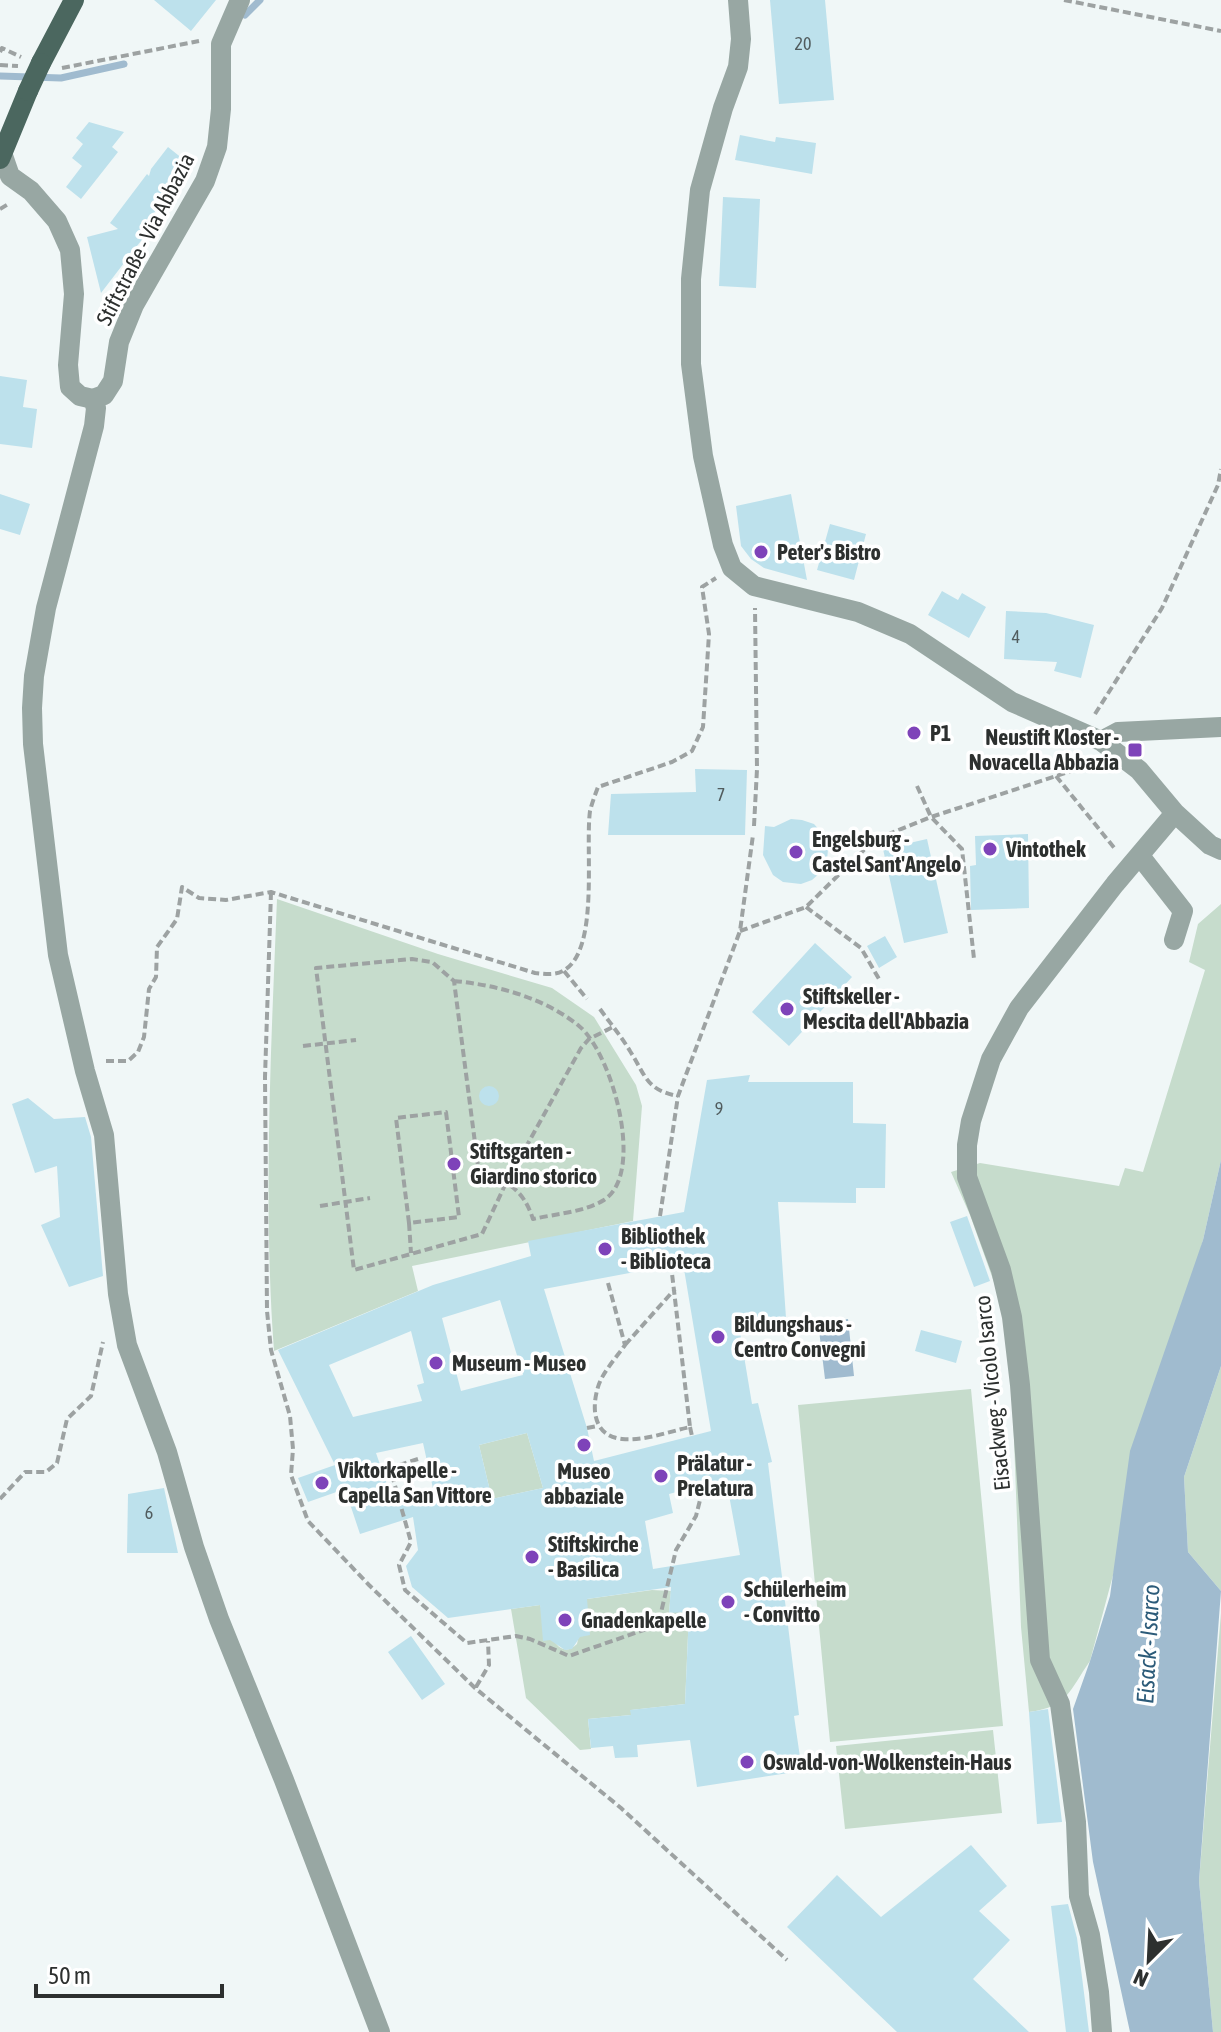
<svg xmlns="http://www.w3.org/2000/svg" width="1221" height="2032" font-family="'Asap Condensed',sans-serif">
<style>
.green{fill:#c6dccc}
.water{fill:#a0bbcf}
.lines{fill:none;stroke-linecap:round;stroke-linejoin:round}
.stream{stroke:#a0bbcf;stroke-width:7}
.building{fill:#bde1ec;fill-rule:evenodd}
.path{stroke:#9da2a2;stroke-width:4;stroke-dasharray:8 4;stroke-linecap:butt}
.minor{stroke:#98a7a3;stroke-width:20}
.major{stroke:#4b675f;stroke-width:20}
.major-bridge{stroke:#4b675f;stroke-width:20}
.poi-dot{fill:#7e43b9;stroke:#fff;stroke-width:3}
.labels{text-anchor:middle;dominant-baseline:central;stroke-width:7;stroke-linejoin:round;paint-order:stroke}
.number-label{font-size:18px;fill:#515c5e}
.street-label{font-size:22px;fill:#2d302f;stroke:#fff}
.poi-label{font-size:22px;font-weight:bold;fill:#2d302f;stroke:#fff;text-anchor:start}
.water-label{font-size:24px;font-style:italic;fill:#2c5b79;stroke:#fff}
</style>
<rect width="100%" height="100%" fill="#f0f7f7"/>
<path class="green" d="M 277,899 L 438,954 L 552,988 L 594,1017 L 636,1085 L 642,1106 L 633,1221 L 412,1266 L 418,1291 L 274,1351 C 263,1203 271,1048 277,899 Z
M 1221,904 L 1221,1160 L 1203,1240 L 1090,1661 C 1069,1691 1068,1707 1029,1712 L 1021,1627 L 1012,1386 L 1000,1299 L 970,1215 L 951,1172 L 980,1163 L 1119,1186 L 1125,1168 L 1143,1172 L 1205,970 L 1189,962 L 1198,924 Z
M 1221,1366 L 1221,1591 L 1188,1552 L 1184,1477 Z
M 971,1389 L 1003,1726 L 830,1742 L 798,1405 Z
M 527,1433 L 543,1488 L 492,1499 L 479,1445 Z
M 652,1590 L 671,1591 L 669,1612 L 689,1612 L 685,1704 L 631,1710 L 631,1715 L 588,1719 L 591,1749 L 580,1750 L 526,1698 L 511,1609 L 540,1605 C 546,1620 555,1665 577,1644 L 587,1599 Z
M 1221,1613 L 1221,2032 L 1213,2032 L 1199,1881 Z
M 993,1730 L 1002,1813 L 845,1829 L 836,1746 Z"/>
<path class="water" d="M 1221,1160 L 1221,1366 L 1184,1477 L 1188,1552 L 1221,1591 L 1199,1881 L 1213,2032 L 1130,2032 L 1093,1862 L 1073,1709 L 1090,1661 L 1110,1596 L 1130,1451 L 1203,1240 Z
M 848,1319 L 854,1376 L 825,1379 L 818,1322 Z"/>
<g class="lines">
<path class="stream" d="M 245,15 L 260,0
M 0,76 L 61,78 L 124,64"/>
</g>
<path class="building" d="M 154,0 L 216,0 L 191,31 Z
M 770,0 L 825,0 L 834,100 L 779,104 Z
M 89,122 L 124,132 L 112,147 L 118,152 L 81,199 L 66,187 L 82,166 L 72,158 L 83,144 L 76,138 Z
M 740,135 L 775,142 L 776,137 L 816,143 L 812,174 L 735,160 Z
M 168,147 L 183,159 L 177,183 L 149,220 L 157,220 L 101,293 L 87,237 L 118,229 L 110,223 L 147,174 L 149,176 L 151,169 Z
M 723,197 L 760,199 L 756,288 L 719,286 Z
M 0,376 L 27,380 L 23,407 L 37,409 L 32,448 L 0,444 Z
M 0,494 L 30,504 L 20,535 L 0,529 Z
M 791,494 L 807,580 L 764,568 L 751,559 L 741,546 L 736,506 Z
M 830,524 L 866,534 L 854,580 L 817,570 Z
M 942,591 L 958,600 L 962,593 L 986,607 L 969,638 L 928,615 Z
M 1006,611 L 1046,613 L 1094,625 L 1081,678 L 1054,671 L 1057,662 L 1004,659 Z
M 695,769 L 747,770 L 745,835 L 608,835 L 611,794 L 696,792 Z
M 791,819 L 802,820 L 814,824 L 822,833 L 828,849 L 827,861 L 821,872 L 812,880 L 801,884 L 783,882 L 773,875 L 763,855 L 765,826 L 774,827 Z
M 1028,834 L 1029,908 L 971,910 L 970,866 L 976,865 L 975,836 Z
M 927,839 L 948,933 L 904,943 L 883,849 Z
M 885,936 L 897,957 L 879,968 L 867,946 Z
M 815,943 L 852,977 L 789,1046 L 752,1012 Z
M 750,1075 L 748,1082 L 853,1082 L 853,1123 L 886,1124 L 885,1188 L 856,1188 L 856,1203 L 778,1202 L 786,1318 L 738,1320 L 752,1404 L 758,1403 L 772,1462 L 768,1463 L 799,1715 L 794,1716 L 802,1771 L 697,1787 L 690,1740 L 637,1745 L 638,1757 L 615,1758 L 613,1746 L 591,1748 L 588,1719 L 631,1715 L 630,1710 L 685,1704 L 689,1612 L 669,1613 L 671,1587 L 587,1599 L 590,1635 L 580,1637 L 572,1649 L 565,1650 L 550,1640 L 543,1641 L 540,1605 L 448,1618 L 412,1587 L 406,1566 L 418,1550 L 413,1517 L 360,1534 L 345,1489 L 308,1502 L 298,1478 L 335,1465 L 278,1350 L 433,1285 L 531,1256 L 528,1241 L 684,1212 L 707,1080 ZM 683,1263 L 711,1431 L 594,1461 L 587,1428 L 544,1289 ZM 500,1300 L 523,1375 L 461,1391 L 442,1318 ZM 411,1331 L 424,1383 L 417,1385 L 422,1401 L 353,1417 L 329,1365 ZM 527,1433 L 543,1488 L 492,1499 L 479,1445 ZM 423,1443 L 434,1493 L 393,1502 L 376,1453 ZM 726,1479 L 740,1555 L 653,1569 L 645,1521 L 673,1513 L 669,1494 Z
M479 1096a10 10 0 1 1 20 0a10 10 0 1 1-20 0Z
M 28,1098 L 54,1119 L 85,1117 L 91,1137 L 103,1276 L 69,1287 L 41,1225 L 60,1217 L 57,1166 L 35,1173 L 12,1104 Z
M 967,1216 L 990,1281 L 974,1287 L 950,1222 Z
M 921,1330 L 962,1341 L 956,1363 L 915,1351 Z
M 164,1488 L 178,1553 L 127,1553 L 128,1494 Z
M 411,1636 L 445,1684 L 422,1700 L 388,1652 Z
M 1048,1709 L 1062,1822 L 1037,1824 L 1029,1712 Z
M 971,1845 L 1007,1886 L 979,1911 L 1010,1940 L 973,1979 L 1029,2032 L 897,2032 L 787,1927 L 837,1875 L 881,1917 Z
M 1068,1904 L 1077,1938 L 1089,2032 L 1066,2032 L 1051,1906 Z"/>
<g class="lines">
<path class="path" d="M 1064,0 L 1221,31
M 0,52 L 2,48 L 21,57
M 0,65 L 18,66
M 62,68 L 199,41
M 0,209 L 10,203
M 1095,714 L 1162,608 L 1218,485 L 1221,469
M 1056,776 L 1116,850
M 917,786 L 931,817 L 962,849 L 974,959
M 754,826 L 757,769 L 755,608
M 271,892 L 265,1077 L 267,1311 L 271,1350 L 290,1416 L 293,1449 L 291,1475 L 308,1521 L 369,1585 L 475,1688 L 621,1808 L 787,1960
M 806,907 L 861,948 L 879,979
M 740,931 L 806,907 L 874,840 L 931,817 L 1093,764 L 1094,761
M 564,971 L 587,999
M 454,981 C 497,985 545,998 579,1026 C 612,1053 646,1173 604,1200 C 585,1212 555,1214 533,1219 C 522,1186 506,1183 478,1166 L 454,981 L 432,962 L 412,959 L 316,968 L 354,1270 L 482,1234 L 506,1183 L 581,1048 L 589,1039 L 613,1027
M 600,1009 C 610,1023 621,1036 630,1051 C 646,1076 646,1090 678,1096
M 303,1046 L 356,1040
M 106,1061 L 128,1061 L 138,1052 L 144,1037 L 149,989 L 156,977 L 157,947 L 177,919 L 182,887 L 199,898 L 226,900 L 271,892 L 535,973 C 545,974 557,976 566,969 C 599,946 585,849 590,811 C 592,803 595,795 598,787 L 672,762 L 692,751 L 703,727 L 709,634 L 702,587 L 716,578
M 446,1112 L 459,1217 L 409,1223 L 396,1118 Z
M 320,1206 L 370,1198
M 660,1216 L 678,1096 L 740,931 L 753,835
M 409,1223 L 411,1253
M 608,1283 L 625,1345 C 616,1358 602,1373 598,1387 C 591,1410 594,1436 622,1439 C 644,1441 668,1432 690,1427 L 671,1265
M 625,1345 L 675,1289
M 690,1427 L 692,1436
M 587,1428 L 597,1426
M 418,1459 L 390,1468 L 411,1542 L 399,1565 L 405,1590 L 467,1643 L 516,1636 L 530,1639 L 569,1656 L 658,1625 L 676,1550 L 696,1516 L 704,1484
M 0,1499 L 25,1472 L 46,1472 L 57,1463 L 67,1419 L 91,1396 L 103,1342
M 476,1687 L 489,1665 L 488,1641"/>
<path class="minor" d="M 738,0 L 741,39 L 738,67 L 723,108 L 700,190 L 691,279 L 691,364 L 703,456 L 723,545 L 732,568 L 754,586 L 858,612 L 910,634 L 1012,702 L 1101,741 L 1139,770 L 1175,813 L 1210,845 L 1221,850
M 0,147 L 10,176 L 31,191 L 57,221 L 70,250 L 74,294 L 68,365 L 70,387 L 80,396 L 93,399 L 104,395 L 113,381 L 119,342 L 134,305 L 205,181 L 217,147 L 221,109 L 221,44 L 240,0
M 93,399 L 96,408 L 94,426 L 46,608 L 34,676 L 32,708 L 33,744 L 58,955 L 85,1071 L 104,1135 L 118,1294 L 127,1345 L 167,1452 L 194,1547 L 219,1619 L 284,1780 L 380,2032
M 1101,741 L 1118,732 L 1221,727
M 1140,856 L 1183,911 L 1174,940
M 1102,2032 L 1099,1992 L 1090,1935 L 1079,1896 L 1076,1822 L 1060,1704 L 1040,1660 L 1020,1385 L 1012,1317 L 1001,1270 L 967,1177 L 967,1145 L 971,1121 L 991,1059 L 1019,1008 L 1115,884 L 1175,813"/>
<path class="major" d="M 41,63 L 74,0
M 0,159 L 28,91"/>
<path class="major-bridge" d="M 28,91 L 41,63"/>
</g>
<g class="poi-dot">
<circle cx="761" cy="552" r="8"/>
<circle cx="914" cy="733" r="8"/>
<rect x="1127" y="742" width="16" height="16" rx="4"/>
<circle cx="990" cy="849" r="8"/>
<circle cx="796" cy="852" r="8"/>
<circle cx="787" cy="1009" r="8"/>
<circle cx="454" cy="1164" r="8"/>
<circle cx="605" cy="1249" r="8"/>
<circle cx="718" cy="1337" r="8"/>
<circle cx="436" cy="1363" r="8"/>
<circle cx="584" cy="1445" r="8"/>
<circle cx="661" cy="1476" r="8"/>
<circle cx="322" cy="1483" r="8"/>
<circle cx="532" cy="1557" r="8"/>
<circle cx="728" cy="1602" r="8"/>
<circle cx="565" cy="1620" r="8"/>
<circle cx="747" cy="1762" r="8"/>
</g>
<g class="labels">
<g class="number-label">
<text x="803" y="43">20</text>
<text x="1016" y="636">4</text>
<text x="721" y="794">7</text>
<text x="719" y="1108">9</text>
<text x="149" y="1512">6</text>
</g>
<g class="street-label">
<text transform="translate(145 239) rotate(-63)">Stiftstraße - Via Abbazia</text>
<text transform="translate(992 1393) rotate(-96)">Eisackweg - Vicolo Isarco</text>
</g>
<g class="poi-label">
<text x="777" y="552">Peter's Bistro</text>
<text x="930" y="733">P1</text>
<text x="1119" y="737" text-anchor="end">Neustift Kloster -<tspan x="1119" dy="25">Novacella Abbazia</tspan></text>
<text x="812" y="839">Engelsburg -<tspan x="812" dy="25">Castel Sant'Angelo</tspan></text>
<text x="1006" y="849">Vintothek</text>
<text x="803" y="996">Stiftskeller -<tspan x="803" dy="25">Mescita dell'Abbazia</tspan></text>
<text x="470" y="1151">Stiftsgarten -<tspan x="470" dy="25">Giardino storico</tspan></text>
<text x="621" y="1236">Bibliothek<tspan x="621" dy="25">- Biblioteca</tspan></text>
<text x="734" y="1324">Bildungshaus -<tspan x="734" dy="25">Centro Convegni</tspan></text>
<text x="452" y="1363">Museum - Museo</text>
<text x="677" y="1463">Prälatur -<tspan x="677" dy="25">Prelatura</tspan></text>
<text x="338" y="1470">Viktorkapelle -<tspan x="338" dy="25">Capella San Vittore</tspan></text>
<text x="584" y="1471" text-anchor="middle">Museo<tspan x="584" dy="25">abbaziale</tspan></text>
<text x="548" y="1544">Stiftskirche<tspan x="548" dy="25">- Basilica</tspan></text>
<text x="744" y="1589">Schülerheim<tspan x="744" dy="25">- Convitto</tspan></text>
<text x="581" y="1620">Gnadenkapelle</text>
<text x="763" y="1762">Oswald-von-Wolkenstein-Haus</text>
</g>
<g class="water-label">
<text transform="translate(1148 1644) rotate(-87)">Eisack - Isarco</text>
</g>
</g>
<g transform="translate(1149 1960) rotate(204)" stroke="#ffffff" stroke-width="6" paint-order="stroke">
<path d="M0-6L14 30L0 20L-14 30Z" fill="#2d302f"/>
<text y="-12" font-size="22" font-weight="bold" text-anchor="middle" fill="#2d302f">N</text>
</g>
<path d="M36 1984v12h186v-12" fill="none" stroke="#2d302f" stroke-width="4"/>
<text x="48" y="1984" font-size="24" fill="#2d302f" stroke="#ffffff" stroke-width="6" paint-order="stroke">50 m</text>
</svg>
